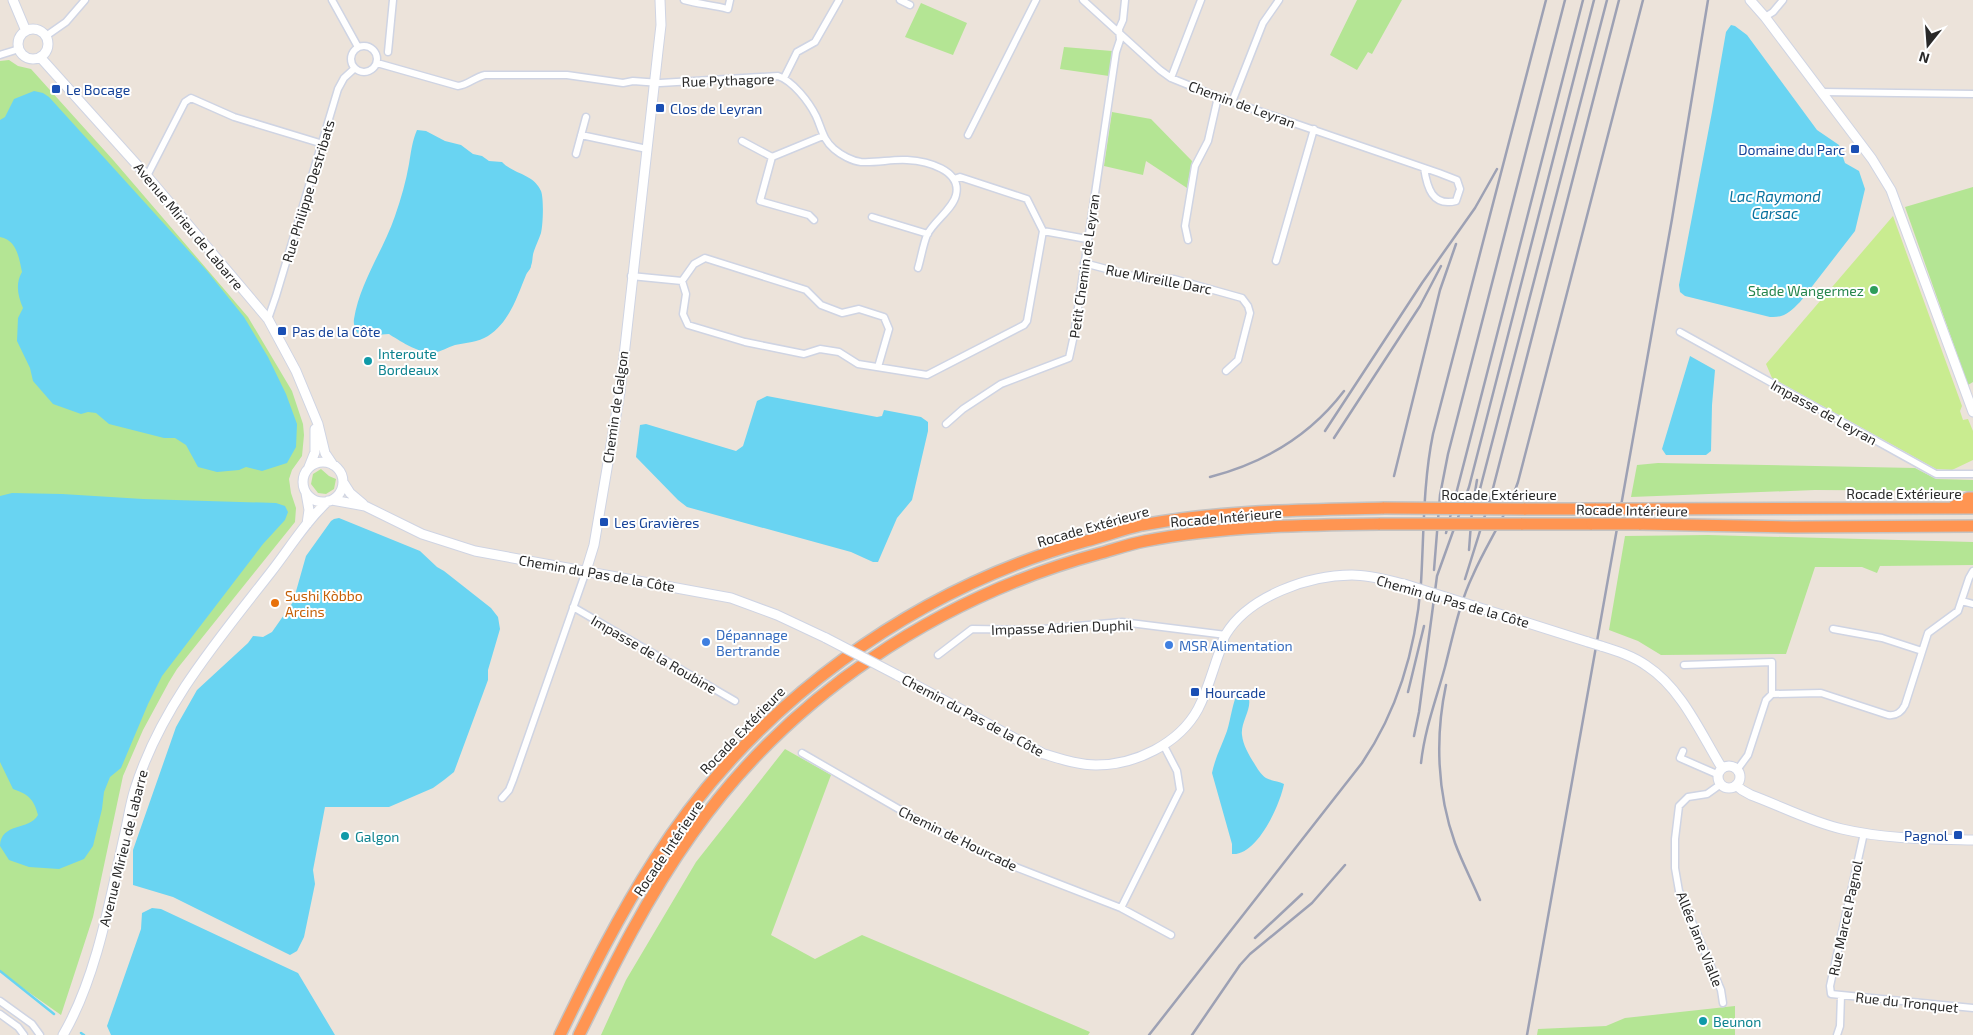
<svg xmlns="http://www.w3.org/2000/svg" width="1973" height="1035" font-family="'Exo 2',sans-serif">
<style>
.green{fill:#b4e594}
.pitch{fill:#c9ec90}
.water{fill:#69d4f2}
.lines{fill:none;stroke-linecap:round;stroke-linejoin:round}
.stream{stroke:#69d4f2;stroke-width:2.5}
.street-casing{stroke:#cfd4e3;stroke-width:9}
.secondary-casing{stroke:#cfd4e3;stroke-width:11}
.highway-casing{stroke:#c3c3c3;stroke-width:14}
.street{stroke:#fff;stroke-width:6}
.secondary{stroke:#fff;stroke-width:9}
.highway{stroke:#ff9552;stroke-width:11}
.rail{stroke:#9da1b4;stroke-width:2.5}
.secondary-bridge-casing{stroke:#cfd4e3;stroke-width:11;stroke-linecap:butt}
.highway-bridge-casing{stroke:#c3c3c3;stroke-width:14;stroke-linecap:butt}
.secondary-bridge{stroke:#fff;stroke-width:9}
.highway-bridge{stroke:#ff9552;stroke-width:11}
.transit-dot{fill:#1a4fb4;stroke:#fff;stroke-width:2}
.leisure-dot{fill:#2e9e5b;stroke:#fff;stroke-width:2}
.culture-dot{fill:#0f9aa8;stroke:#fff;stroke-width:2}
.food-dot{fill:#e8710a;stroke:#fff;stroke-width:2}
.shop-dot{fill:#3f7fe0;stroke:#fff;stroke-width:2}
.labels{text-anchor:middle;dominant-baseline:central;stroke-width:4;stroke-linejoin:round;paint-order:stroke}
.street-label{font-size:14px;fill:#292929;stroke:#fff}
.transit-label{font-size:14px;fill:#164399;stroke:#fff;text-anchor:start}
.leisure-label{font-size:14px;fill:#27864d;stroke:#fff;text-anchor:end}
.culture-label{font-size:14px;fill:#0d838f;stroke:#fff;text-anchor:start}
.food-label{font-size:14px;fill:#c56008;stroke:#fff;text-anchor:start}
.shop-label{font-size:14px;fill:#366cbe;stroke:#fff;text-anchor:start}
.water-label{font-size:15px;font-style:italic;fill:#09719d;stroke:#fff}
</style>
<rect width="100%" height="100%" fill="#ece3da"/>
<path class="green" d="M 1357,0 L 1402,0 L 1372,54 L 1368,52 L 1357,70 L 1330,55 Z
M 921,3 L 967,23 L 953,55 L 905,37 Z
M 1064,47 L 1112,51 L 1109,76 L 1060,69 Z
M 9,60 L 18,66 L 31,69 L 114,161 L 248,317 L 292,391 L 303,424 L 304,435 L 302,456 L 292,470 L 289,479 L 291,493 L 296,508 L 295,522 L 177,669 L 169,682 L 143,730 L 123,776 L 93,917 L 61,1015 L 0,972 L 0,61 Z
M 1112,112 L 1151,119 L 1192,161 L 1187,188 L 1146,161 L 1143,175 L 1104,166 Z
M 1973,187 L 1973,382 L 1968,385 L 1905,207 Z
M 1658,463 L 1915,468 L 1936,479 L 1973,480 L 1973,491 L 1815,490 L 1631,497 L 1637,465 Z
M 321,469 L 329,476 L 336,479 L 334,489 L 326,494 L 318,493 L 311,484 L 313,474 Z
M 1708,535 L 1973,542 L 1973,565 L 1880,566 L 1877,573 L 1862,567 L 1815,567 L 1786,654 L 1661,655 L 1638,641 L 1609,630 L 1625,536 Z
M 785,749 L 831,775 L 771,935 L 815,959 L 862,935 L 1090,1032 L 1088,1035 L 601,1035 L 626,980 L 696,862 Z
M 1735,1006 L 1735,1035 L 1537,1035 L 1538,1029 L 1606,1026 L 1625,1018 Z"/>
<path class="pitch" d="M 1893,216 L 1962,406 L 1960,411 L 1963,420 L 1968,419 L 1973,431 L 1973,460 L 1952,470 L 1936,469 L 1772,378 L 1766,364 Z"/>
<path class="water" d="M 1731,25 L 1735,26 L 1747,35 L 1817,130 L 1839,145 L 1845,163 L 1859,171 L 1865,189 L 1855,231 L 1800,302 C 1790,312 1784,318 1770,317 L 1685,296 L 1680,292 L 1679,285 L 1712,112 L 1726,32 Z
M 34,91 L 43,93 L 49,97 L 207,271 L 244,317 L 268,357 L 286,394 L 297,424 L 296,447 L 287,463 L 262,471 L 246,467 L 239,470 L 217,472 L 198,467 L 186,445 L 175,438 L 164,438 L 109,424 L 96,413 L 88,412 L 81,414 L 53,404 L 33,381 L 30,368 L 17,341 L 18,318 L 23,308 C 18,296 15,284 22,272 C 19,258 17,240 0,237 L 0,120 L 5,117 L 14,99 Z
M 417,130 L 426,131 L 445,141 L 461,145 L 473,154 L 482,156 L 489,161 L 502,162 C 513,174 534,174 541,191 C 544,199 543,225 541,233 C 539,239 536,245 534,251 C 532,256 533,261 531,266 C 531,269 527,272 526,275 C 517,297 509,323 488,336 C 478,342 466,343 455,345 C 448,347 440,352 434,353 C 422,355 398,340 389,334 L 361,336 C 356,333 353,325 354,319 C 360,282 383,251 395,216 C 401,199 406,181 409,164 C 411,153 412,141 417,130 Z
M 1690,356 L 1715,370 L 1712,405 L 1711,451 L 1706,455 L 1666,455 L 1662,449 Z
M 767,396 L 877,417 L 882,416 L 884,410 L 921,417 L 928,422 L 928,431 L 912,500 L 897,518 L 878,562 L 873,562 L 851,552 L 687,507 L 678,500 L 636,457 L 640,425 L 646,424 L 736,451 L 743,446 L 757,401 Z
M 12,493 L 62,494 L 143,499 L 276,503 L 285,506 L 288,512 L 285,520 L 263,544 L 162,676 L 148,704 L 121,768 L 110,777 L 104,792 L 102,809 L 93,846 L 84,859 L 59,869 L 29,867 L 9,860 L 0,846 C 1,822 29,831 38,815 C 34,799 28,794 13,789 L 0,762 L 0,496 Z
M 339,518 L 420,551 L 437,567 L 444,571 L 491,608 L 498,617 L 500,629 L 488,670 L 488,680 L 454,772 L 444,780 L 433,788 L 389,807 L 325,807 L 313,870 L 315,884 L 304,937 L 297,951 L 290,955 L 173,897 L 133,885 L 133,850 L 176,727 L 197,690 L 248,643 L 253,636 L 263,637 L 272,632 L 293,602 L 306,556 L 331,521 L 334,519 Z
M 1245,691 C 1257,704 1240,720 1242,735 C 1243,745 1249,755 1254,763 C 1257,768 1261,775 1266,778 C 1271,781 1278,781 1284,784 C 1280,805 1257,856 1232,854 L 1232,844 L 1212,773 C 1215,758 1222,745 1227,731 C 1231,718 1232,704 1238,692 Z
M 152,908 L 161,909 L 298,973 L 335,1035 L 111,1035 L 107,1026 L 141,929 L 142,913 Z"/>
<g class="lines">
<path class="stream" d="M 0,971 L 54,1014
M 81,1033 L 84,1035"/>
<defs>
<path id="street" d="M 332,0 L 358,47
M 684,0 C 698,4 713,5 728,9 L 730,0
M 900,0 L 910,5
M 1083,0 L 1160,70 L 1171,78 L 1218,97 L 1439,173 L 1457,180 L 1460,189 L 1456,201 C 1432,207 1427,187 1424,168
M 1765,17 L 1773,12 L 1783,0
M 46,36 L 66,22 L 85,0
M351 59a13 13 0 1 1 26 0a13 13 0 1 1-26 0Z
M 388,52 L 393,0
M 0,55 L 19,49
M 377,63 L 458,86 C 468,85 475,77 485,75 L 567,75 L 623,83 L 633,81 L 660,83 L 778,76 C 793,81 809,102 816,116 C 822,129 823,140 834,149 C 841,155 852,161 861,162 C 877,163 892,159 907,160 C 927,161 962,170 956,195 C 953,209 933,222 927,235 C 923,245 921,258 918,268
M 784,78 L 797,52 L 815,42 L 839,0
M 1171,78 L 1201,0
M 1822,92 L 1973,94
M 1232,102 L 1263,23 L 1279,0
M 581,135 L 647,149
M 968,135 L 1036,0
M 742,141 L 772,157
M 576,154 L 586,117
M 147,176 L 185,102 L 191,98 L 234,117 L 323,144
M 954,179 L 960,177 L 1027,199 L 1043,231 L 1087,239
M 872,217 L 928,234
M 814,220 L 809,215 L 760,201 L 772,157 L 823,136
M 1188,240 L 1185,226 L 1195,166 L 1208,141 L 1218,97
M 1276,261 L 1314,129
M 1084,263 L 1144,279 L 1174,279 L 1242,298 L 1248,306 L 1250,313 L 1238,360 L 1226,371
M 631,276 L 682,281 L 694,264 L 705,258 L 806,290 L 821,305 L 842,313 L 859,309 L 884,317 L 889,329 L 878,367
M 682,281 L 686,294 L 683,314 L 688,325 L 745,342 L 804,354 L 820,349 L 839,352 L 858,364 L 927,375 L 1024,325 L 1027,321 L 1043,231
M 268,319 L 276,296 L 338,89 L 344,78 L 355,68
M 1680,332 L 1936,474 L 1973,474
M 946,424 L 963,409 L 1001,384 L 1069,358 L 1074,335 L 1116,52 L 1120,40 L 1119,29 L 1123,20 L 1125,0
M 1962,601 L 1973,604
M 573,607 L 735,701
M 1833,629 L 1882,638 L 1922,651
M 938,655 L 972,629 L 1032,630 L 1122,622 L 1226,635
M 1684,665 L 1772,662 L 1772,694
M 1683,751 L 1680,758 L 1719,775
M 802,753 L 916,819 L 995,859 L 1121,908 L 1171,935
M 1737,770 L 1748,755 L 1766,700 L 1772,694 L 1821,693 L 1888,715 C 1896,716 1901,713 1905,705 L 1928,633 L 1958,611 L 1969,578 L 1973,571
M 1721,784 L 1707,794 L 1688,797 L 1679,806 L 1675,839 L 1675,868 L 1679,891 L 1721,990 L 1723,1003
M 502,798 L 509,790 L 513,780 L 586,571
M 1864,833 L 1830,986 L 1831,994 L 1973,1008
M 1121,908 L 1180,790 L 1177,771 L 1164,746
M 0,1001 L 32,1024 L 40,1035
M 0,1014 L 18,1027 L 24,1035
M 1837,1035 L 1840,1026 L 1841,995"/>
<path id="secondary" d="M 13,0 L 26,31
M 1750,0 L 1765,17 L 1872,159 L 1891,190 L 1973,412
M18 44a15 15 0 1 1 30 0a15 15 0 1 1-30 0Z
M 40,57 L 147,176 L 268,319 L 296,371 L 318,424 L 325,453 L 333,465
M303 482a20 20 0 1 1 40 0a20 20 0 1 1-40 0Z
M 309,467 L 315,452 L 315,429
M 343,482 L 350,493 L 363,504
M 306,493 L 309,510 L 307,524
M 332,500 L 365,506 L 422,534 L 475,551 L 731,598 L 777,615 L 826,638
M 586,571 L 594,545 L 620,392 L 658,51 L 661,25 L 660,0
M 1477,607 L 1588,642
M 1601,646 C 1617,651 1633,656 1647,666 C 1682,689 1701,734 1722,768
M 897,675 L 1044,754 C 1061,759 1078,765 1096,765 C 1135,765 1179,744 1198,709 C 1207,692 1212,673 1218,656 C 1221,649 1222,640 1226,634 C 1249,596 1309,575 1352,575 C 1370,575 1387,580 1404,584
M1718 777a11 11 0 1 1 22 0a11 11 0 1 1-22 0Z
M 1736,785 L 1742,790 L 1751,795 C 1781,806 1811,822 1842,829 C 1884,839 1930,839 1973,840
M 63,1035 C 96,979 110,900 124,837 C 128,821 130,804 135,789 C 161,706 218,640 271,572 C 289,549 306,521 328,501"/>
<path id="highway" d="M 1953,507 L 1968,498 L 1973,498
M 1524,509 L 1596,509
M 1642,509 L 1973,508
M 1521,524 L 1592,524
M 1639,524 L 1793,527 L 1973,526
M 560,1035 C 589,975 619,915 655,859 C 753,705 911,590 1086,541 C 1105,536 1124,529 1142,525 C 1222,510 1303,510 1384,508
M 579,1035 C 613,966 647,897 692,834 C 789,696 938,597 1101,553 C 1115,549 1130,544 1145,541 C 1222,526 1301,525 1380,524"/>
</defs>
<use href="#street" class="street-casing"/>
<use href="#secondary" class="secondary-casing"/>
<use href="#highway" class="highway-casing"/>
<use href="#street" class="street"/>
<use href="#secondary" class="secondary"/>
<use href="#highway" class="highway"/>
<path class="rail" d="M 1325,431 L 1422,283 L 1475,208 L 1497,169
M 1334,438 L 1420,306 L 1441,266
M 1394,476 L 1440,290 L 1456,244
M 1210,477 C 1264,463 1309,437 1344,391
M 1480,489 L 1607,0
M 1446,533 L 1583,0
M 1469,550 L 1472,510 L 1477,480
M 1434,570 L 1440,495 L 1448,454 L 1565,0
M 1465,579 L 1491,496 L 1619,0
M 1446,685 C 1435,737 1437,793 1455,843 C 1462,862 1472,881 1480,900
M 1408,692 L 1424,626
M 1414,736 L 1419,712 L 1437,576 L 1469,487 L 1594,0
M 1421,763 C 1425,728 1436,700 1445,667 C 1453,636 1459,604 1473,575 C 1487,543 1507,515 1518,482 L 1643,0
M 1255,938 L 1302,894
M 1149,1035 L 1362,763 C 1398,710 1416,647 1421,583 C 1424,533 1423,483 1433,434 L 1546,0
M 1192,1035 L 1240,965 L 1250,954 L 1312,903 L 1345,865
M 1527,1035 L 1672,219 L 1708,0"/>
<defs>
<path id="secondary-bridge" d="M 1404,584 L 1477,607
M 826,638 L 897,675
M 1588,642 L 1601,646"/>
<path id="highway-bridge" d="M 1384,508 L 1524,509
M 1596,509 L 1642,509
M 1380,524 L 1521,524
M 1592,524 L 1639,524"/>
</defs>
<use href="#secondary-bridge" class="secondary-bridge-casing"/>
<use href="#highway-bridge" class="highway-bridge-casing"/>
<use href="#secondary-bridge" class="secondary-bridge"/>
<use href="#highway-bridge" class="highway-bridge"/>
</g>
<g class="transit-dot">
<rect x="51" y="84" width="10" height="10" rx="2.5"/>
<rect x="655" y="103" width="10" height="10" rx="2.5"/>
<rect x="1850" y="144" width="10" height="10" rx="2.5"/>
<rect x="277" y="326" width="10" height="10" rx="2.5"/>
<rect x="599" y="517" width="10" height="10" rx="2.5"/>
<rect x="1190" y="687" width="10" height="10" rx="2.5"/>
<rect x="1953" y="830" width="10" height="10" rx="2.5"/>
</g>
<circle class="leisure-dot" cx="1874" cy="290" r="5"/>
<g class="culture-dot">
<circle cx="368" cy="361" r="5"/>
<circle cx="345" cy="836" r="5"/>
<circle cx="1703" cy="1021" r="5"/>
</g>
<circle class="food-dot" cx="275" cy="603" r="5"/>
<g class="shop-dot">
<circle cx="706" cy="642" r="5"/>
<circle cx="1169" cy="645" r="5"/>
</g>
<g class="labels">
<g class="street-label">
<text transform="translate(728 80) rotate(-2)">Rue Pythagore</text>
<text transform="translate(1242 104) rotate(20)">Chemin de Leyran</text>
<text transform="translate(308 191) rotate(-73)">Rue Philippe Destribats</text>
<text transform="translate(189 226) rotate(50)">Avenue Mirieu de Labarre</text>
<text transform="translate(1084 266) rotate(-82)">Petit Chemin de Leyran</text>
<text transform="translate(1159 279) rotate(11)">Rue Mireille Darc</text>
<text transform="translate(615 407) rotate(-82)">Chemin de Galgon</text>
<text transform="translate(1824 412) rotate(29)">Impasse de Leyran</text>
<text x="1904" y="493">Rocade Extérieure</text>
<text x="1499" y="494">Rocade Extérieure</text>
<text transform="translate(1632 510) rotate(1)">Rocade Intérieure</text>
<text transform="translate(1226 517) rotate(-5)">Rocade Intérieure</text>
<text transform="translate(1093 526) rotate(-16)">Rocade Extérieure</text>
<text transform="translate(597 573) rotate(10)">Chemin du Pas de la Côte</text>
<text transform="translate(1453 601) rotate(16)">Chemin du Pas de la Côte</text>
<text transform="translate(1062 627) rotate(-2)">Impasse Adrien Duphil</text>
<text transform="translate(654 654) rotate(30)">Impasse de la Roubine</text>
<text transform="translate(973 715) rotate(28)">Chemin du Pas de la Côte</text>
<text transform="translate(742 730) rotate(-46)">Rocade Extérieure</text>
<text transform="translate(958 838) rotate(26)">Chemin de Hourcade</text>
<text transform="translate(123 848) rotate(-76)">Avenue Mirieu de Labarre</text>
<text transform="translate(668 848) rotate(-56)">Rocade Intérieure</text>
<text transform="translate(1845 918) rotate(-78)">Rue Marcel Pagnol</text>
<text transform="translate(1700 939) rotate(68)">Allée Jane Vialle</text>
<text transform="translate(1907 1002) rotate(6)">Rue du Tronquet</text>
</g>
<g class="transit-label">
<text x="66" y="89">Le Bocage</text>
<text x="670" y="108">Clos de Leyran</text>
<text x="1845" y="149" text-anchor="end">Domaine du Parc</text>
<text x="292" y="331">Pas de la Côte</text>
<text x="614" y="522">Les Gravières</text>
<text x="1205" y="692">Hourcade</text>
<text x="1948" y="835" text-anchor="end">Pagnol</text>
</g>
<g class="leisure-label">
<text x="1864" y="290">Stade Wangermez</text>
</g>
<g class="culture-label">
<text x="378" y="353">Interoute<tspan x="378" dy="16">Bordeaux</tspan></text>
<text x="355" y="836">Galgon</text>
<text x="1713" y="1021">Beunon</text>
</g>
<g class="food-label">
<text x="285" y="595">Sushi Kòbbo<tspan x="285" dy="16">Arcins</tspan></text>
</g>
<g class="shop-label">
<text x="716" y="634">Dépannage<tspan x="716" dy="16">Bertrande</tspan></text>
<text x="1179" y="645">MSR Alimentation</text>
</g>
<g class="water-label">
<text x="1775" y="196">Lac Raymond<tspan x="1775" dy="17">Carsac</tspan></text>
</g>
</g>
<g transform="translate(1928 45) rotate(197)" stroke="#ffffff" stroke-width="4" paint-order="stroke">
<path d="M0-4L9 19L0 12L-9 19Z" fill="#292929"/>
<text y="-8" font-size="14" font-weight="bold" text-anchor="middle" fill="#292929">N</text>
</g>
</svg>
